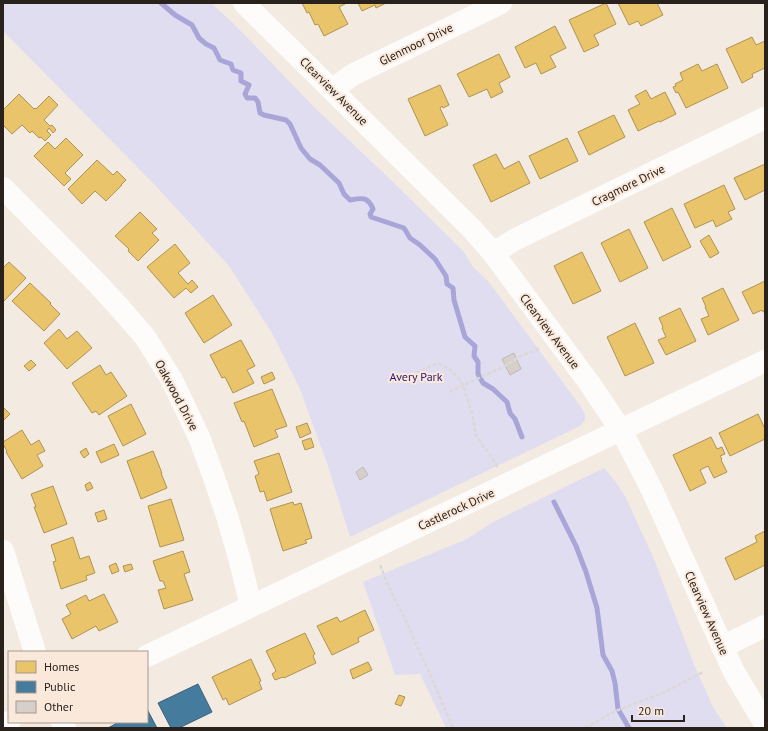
<svg xmlns="http://www.w3.org/2000/svg" width="768" height="731" font-family="'PT Sans',sans-serif">
<style>
.green{fill:#e0ddf0}
.homes{fill:#e9c46a;stroke:#af9353}
.public{fill:#457b9d;stroke:#3c6076}
.lines{fill:none;stroke-linecap:round;stroke-linejoin:round}
.stream{stroke:#a9a5d8;stroke-width:5}
.building{fill:#d7d0ca;stroke:#bfb8b2}
.path{stroke:#dbd8d6;stroke-width:2.5;stroke-dasharray:4 2;stroke-linecap:butt}
.minor{stroke:#fdfcfb;stroke-width:22}
.labels{text-anchor:middle;dominant-baseline:central;stroke-width:4;stroke-linejoin:round;paint-order:stroke}
.street-label{font-size:12px;fill:#28211c;stroke:#fae9db}
.park-label{font-size:12px;fill:#2b1571;stroke:#fae9db}
</style>
<rect width="100%" height="100%" fill="#f3eae2"/>
<path class="green" d="M 3,3 L 211,3 L 234,24 L 315,108 L 393,182 L 463,251 L 474,268 L 488,281 L 581,407 L 585,415 L 585,420 L 580,426 L 350,537 L 328,466 L 300,389 L 272,333 L 229,266 L 153,183 L 3,31 Z
M 604,468 L 615,481 L 625,496 L 654,559 L 693,662 L 713,707 L 727,728 L 446,728 L 420,674 L 395,675 L 363,582 L 467,539 L 493,522 Z"/>
<path class="homes" d="M 302,3 L 344,3 L 345,4 L 339,7 L 348,24 L 324,36 L 318,24 L 315,25 L 309,12 L 307,13 Z
M 358,3 L 386,3 L 376,8 L 375,5 L 362,11 Z
M 606,3 L 616,24 L 594,35 L 599,45 L 584,52 L 569,20 Z
M 618,3 L 657,3 L 663,15 L 641,26 L 638,21 L 629,25 Z
M 555,26 L 566,48 L 550,56 L 556,67 L 541,74 L 536,63 L 525,68 L 515,47 Z
M 752,37 L 756,45 L 765,41 L 765,68 L 752,74 L 753,77 L 742,83 L 726,49 Z
M 499,54 L 510,77 L 499,83 L 503,92 L 491,98 L 487,89 L 469,97 L 457,74 Z
M 698,64 L 702,71 L 717,64 L 728,88 L 686,108 L 678,92 L 676,93 L 673,87 L 676,86 L 675,84 L 683,80 L 680,73 Z
M 440,85 L 449,105 L 443,108 L 442,106 L 440,108 L 448,125 L 425,136 L 408,99 Z
M 646,90 L 651,99 L 665,92 L 676,114 L 660,122 L 659,121 L 638,131 L 628,110 L 640,104 L 635,96 Z
M 19,94 L 34,109 L 35,108 L 36,109 L 49,96 L 58,105 L 44,120 L 50,126 L 52,125 L 56,130 L 53,133 L 49,128 L 47,131 L 51,135 L 45,141 L 41,137 L 39,138 L 32,131 L 30,133 L 22,125 L 12,134 L 3,125 L 3,110 Z
M 614,115 L 625,137 L 589,155 L 578,132 Z
M 66,138 L 83,155 L 65,173 L 71,179 L 64,186 L 34,156 L 48,142 L 55,149 Z
M 567,138 L 578,161 L 540,179 L 529,156 Z
M 496,154 L 504,169 L 519,161 L 530,183 L 491,202 L 473,165 Z
M 97,160 L 113,175 L 117,171 L 126,180 L 121,185 L 122,185 L 106,201 L 95,191 L 82,204 L 68,189 Z
M 765,164 L 765,190 L 745,200 L 734,178 Z
M 724,185 L 735,209 L 728,212 L 732,219 L 716,227 L 713,220 L 695,228 L 684,204 Z
M 672,208 L 691,247 L 663,261 L 644,222 Z
M 140,212 L 157,229 L 152,233 L 159,240 L 138,261 L 128,251 L 129,249 L 115,236 Z
M 629,229 L 648,268 L 620,282 L 601,243 Z
M 709,235 L 719,253 L 710,258 L 700,241 Z
M 175,244 L 190,263 L 178,273 L 188,284 L 192,280 L 198,287 L 191,293 L 186,288 L 174,298 L 147,267 Z
M 582,252 L 601,291 L 573,304 L 554,266 Z
M 9,262 L 26,278 L 3,302 L 3,268 Z
M 765,281 L 765,311 L 763,312 L 762,310 L 753,314 L 742,292 Z
M 30,283 L 51,303 L 50,304 L 60,314 L 44,331 L 12,301 Z
M 723,288 L 739,320 L 708,335 L 701,319 L 709,316 L 705,307 L 706,307 L 702,298 Z
M 213,295 L 232,325 L 204,343 L 185,313 Z
M 680,308 L 696,341 L 666,355 L 658,340 L 666,337 L 662,328 L 663,327 L 659,318 Z
M 635,323 L 654,363 L 625,376 L 607,337 Z
M 59,329 L 67,339 L 77,331 L 92,348 L 67,369 L 44,343 Z
M 241,340 L 255,366 L 247,370 L 254,383 L 233,393 L 225,377 L 222,378 L 210,355 Z
M 31,360 L 36,365 L 29,371 L 24,366 Z
M 100,365 L 106,375 L 111,372 L 127,396 L 99,415 L 96,411 L 92,413 L 72,383 Z
M 272,372 L 275,379 L 264,384 L 261,377 Z
M 272,389 L 287,426 L 275,430 L 278,437 L 254,447 L 244,421 L 242,422 L 234,403 Z
M 131,404 L 146,434 L 123,446 L 108,416 Z
M 3,407 L 10,414 L 3,421 Z
M 758,414 L 765,429 L 765,439 L 730,456 L 719,433 Z
M 307,423 L 311,433 L 300,438 L 296,427 Z
M 22,430 L 31,445 L 39,440 L 45,451 L 37,455 L 43,466 L 22,479 L 6,452 L 7,451 L 3,444 L 3,442 Z
M 711,437 L 717,449 L 722,447 L 725,454 L 720,456 L 722,459 L 721,460 L 727,472 L 714,478 L 708,466 L 700,470 L 706,483 L 690,491 L 673,455 Z
M 311,438 L 314,447 L 305,450 L 302,441 Z
M 114,444 L 119,455 L 101,463 L 96,452 Z
M 86,448 L 89,454 L 84,458 L 80,452 Z
M 153,451 L 162,473 L 161,473 L 167,488 L 141,499 L 127,461 Z
M 279,453 L 292,492 L 267,501 L 264,491 L 260,492 L 255,476 L 259,474 L 254,461 Z
M 90,482 L 93,488 L 87,491 L 85,485 Z
M 53,486 L 67,524 L 44,533 L 34,507 L 36,507 L 31,494 Z
M 171,499 L 184,540 L 160,547 L 148,506 Z
M 293,502 L 294,505 L 301,503 L 312,538 L 305,540 L 307,543 L 283,551 L 270,509 Z
M 104,510 L 107,519 L 98,522 L 95,513 Z
M 765,531 L 765,565 L 735,580 L 725,558 L 757,542 L 755,536 Z
M 73,537 L 80,559 L 89,556 L 95,573 L 86,576 L 87,580 L 61,589 L 53,562 L 56,561 L 51,545 Z
M 183,551 L 190,572 L 184,574 L 193,600 L 164,609 L 158,590 L 166,588 L 163,581 L 160,581 L 153,561 Z
M 116,563 L 119,571 L 112,574 L 109,566 Z
M 131,564 L 133,569 L 125,572 L 123,566 Z
M 104,594 L 118,622 L 99,631 L 96,626 L 72,639 L 62,619 L 71,614 L 66,605 L 86,595 L 89,601 Z
M 365,610 L 374,630 L 358,638 L 359,642 L 332,655 L 317,626 L 337,617 L 340,622 Z
M 305,633 L 315,654 L 313,656 L 316,663 L 284,678 L 283,677 L 275,680 L 272,674 L 276,671 L 266,651 Z
M 251,659 L 261,681 L 259,682 L 262,689 L 229,705 L 226,698 L 223,700 L 212,677 Z
M 368,662 L 372,670 L 353,679 L 350,670 Z
M 399,695 L 405,697 L 401,706 L 395,704 Z"/>
<path class="public" d="M 198,684 L 212,712 L 179,728 L 171,728 L 158,703 Z
M 147,709 L 157,728 L 108,728 L 119,722 L 147,722 Z"/>
<g class="lines">
<path class="stream" d="M 161,3 L 175,15 L 192,25 L 199,38 L 206,44 L 214,48 L 220,60 L 231,64 L 233,70 L 241,73 L 241,81 L 249,85 L 245,94 L 247,98 L 255,98 L 258,102 L 260,113 L 264,115 L 286,120 L 290,124 L 301,148 L 310,159 L 320,165 L 339,183 L 344,194 L 350,200 C 361,198 368,196 373,209 L 370,214 L 371,217 L 404,228 L 410,238 L 420,245 L 435,259 L 446,276 L 447,284 L 453,288 L 454,300 L 465,337 L 475,346 L 474,356 L 478,362 L 478,374 L 483,383 L 493,389 L 507,402 L 510,413 L 515,419 L 522,437
M 554,502 L 576,546 L 586,572 L 597,608 L 603,655 L 612,671 L 615,683 L 618,709 L 629,728"/>
</g>
<path class="building" d="M 514,353 L 521,369 L 510,375 L 502,359 Z
M 363,467 L 368,475 L 360,480 L 356,472 Z"/>
<g class="lines">
<path class="path" d="M 400,381 L 433,365 L 439,364 L 451,370 L 460,380 L 463,385 L 472,413 L 476,436 L 491,456 L 498,468
M 449,392 L 503,367 L 519,357 L 540,348
M 380,565 L 391,592 L 404,617 L 433,681 L 453,728
M 585,728 L 613,712 L 665,692 L 703,672"/>
<path class="minor" d="M 244,3 L 332,90 L 473,230 L 493,253 L 590,384 L 621,430 L 652,490 L 734,672 L 765,724
M 332,90 L 352,75 L 501,3
M 3,188 L 95,281 L 119,307 L 145,337 L 172,380 L 199,437 L 213,475 L 227,516 L 240,561 L 251,606
M 493,253 L 514,240 L 765,118
M 3,551 L 35,652
M 722,647 L 765,626
M 147,656 L 765,361
M 62,722 L 65,728
M 3,725 L 9,722"/>
</g>
<g class="labels">
<g class="street-label">
<text transform="translate(416 44) rotate(-26)">Glenmoor Drive</text>
<text transform="translate(334 91) rotate(45)">Clearview Avenue</text>
<text transform="translate(628 185) rotate(-26)">Cragmore Drive</text>
<text transform="translate(550 331) rotate(53)">Clearview Avenue</text>
<text transform="translate(177 395) rotate(62)">Oakwood Drive</text>
<text transform="translate(456 509) rotate(-25)">Castlerock Drive</text>
<text transform="translate(707 613) rotate(66)">Clearview Avenue</text>
</g>
<g class="park-label">
<text x="416" y="376">Avery Park</text>
</g>
</g>
<rect width="768" height="731" fill="none" stroke="#28211c" stroke-width="8"/>
<rect x="8" y="651" width="140" height="72" fill="#fae9db" stroke="#a6998f"/>
<rect x="16" y="661" width="20" height="12" fill="#e9c46a" stroke="#a6998f"/>
<text x="44" y="671" font-size="12" fill="#28211c">Homes</text>
<rect x="16" y="681" width="20" height="12" fill="#457b9d" stroke="#a6998f"/>
<text x="44" y="691" font-size="12" fill="#28211c">Public</text>
<rect x="16" y="701" width="20" height="12" fill="#d7d0ca" stroke="#a6998f"/>
<text x="44" y="711" font-size="12" fill="#28211c">Other</text>
<path d="M632 715v6h52v-6" fill="none" stroke="#28211c" stroke-width="2"/>
<text x="638" y="715" font-size="12" fill="#28211c" stroke="#fae9db" stroke-width="3" paint-order="stroke">20 m</text>
</svg>
